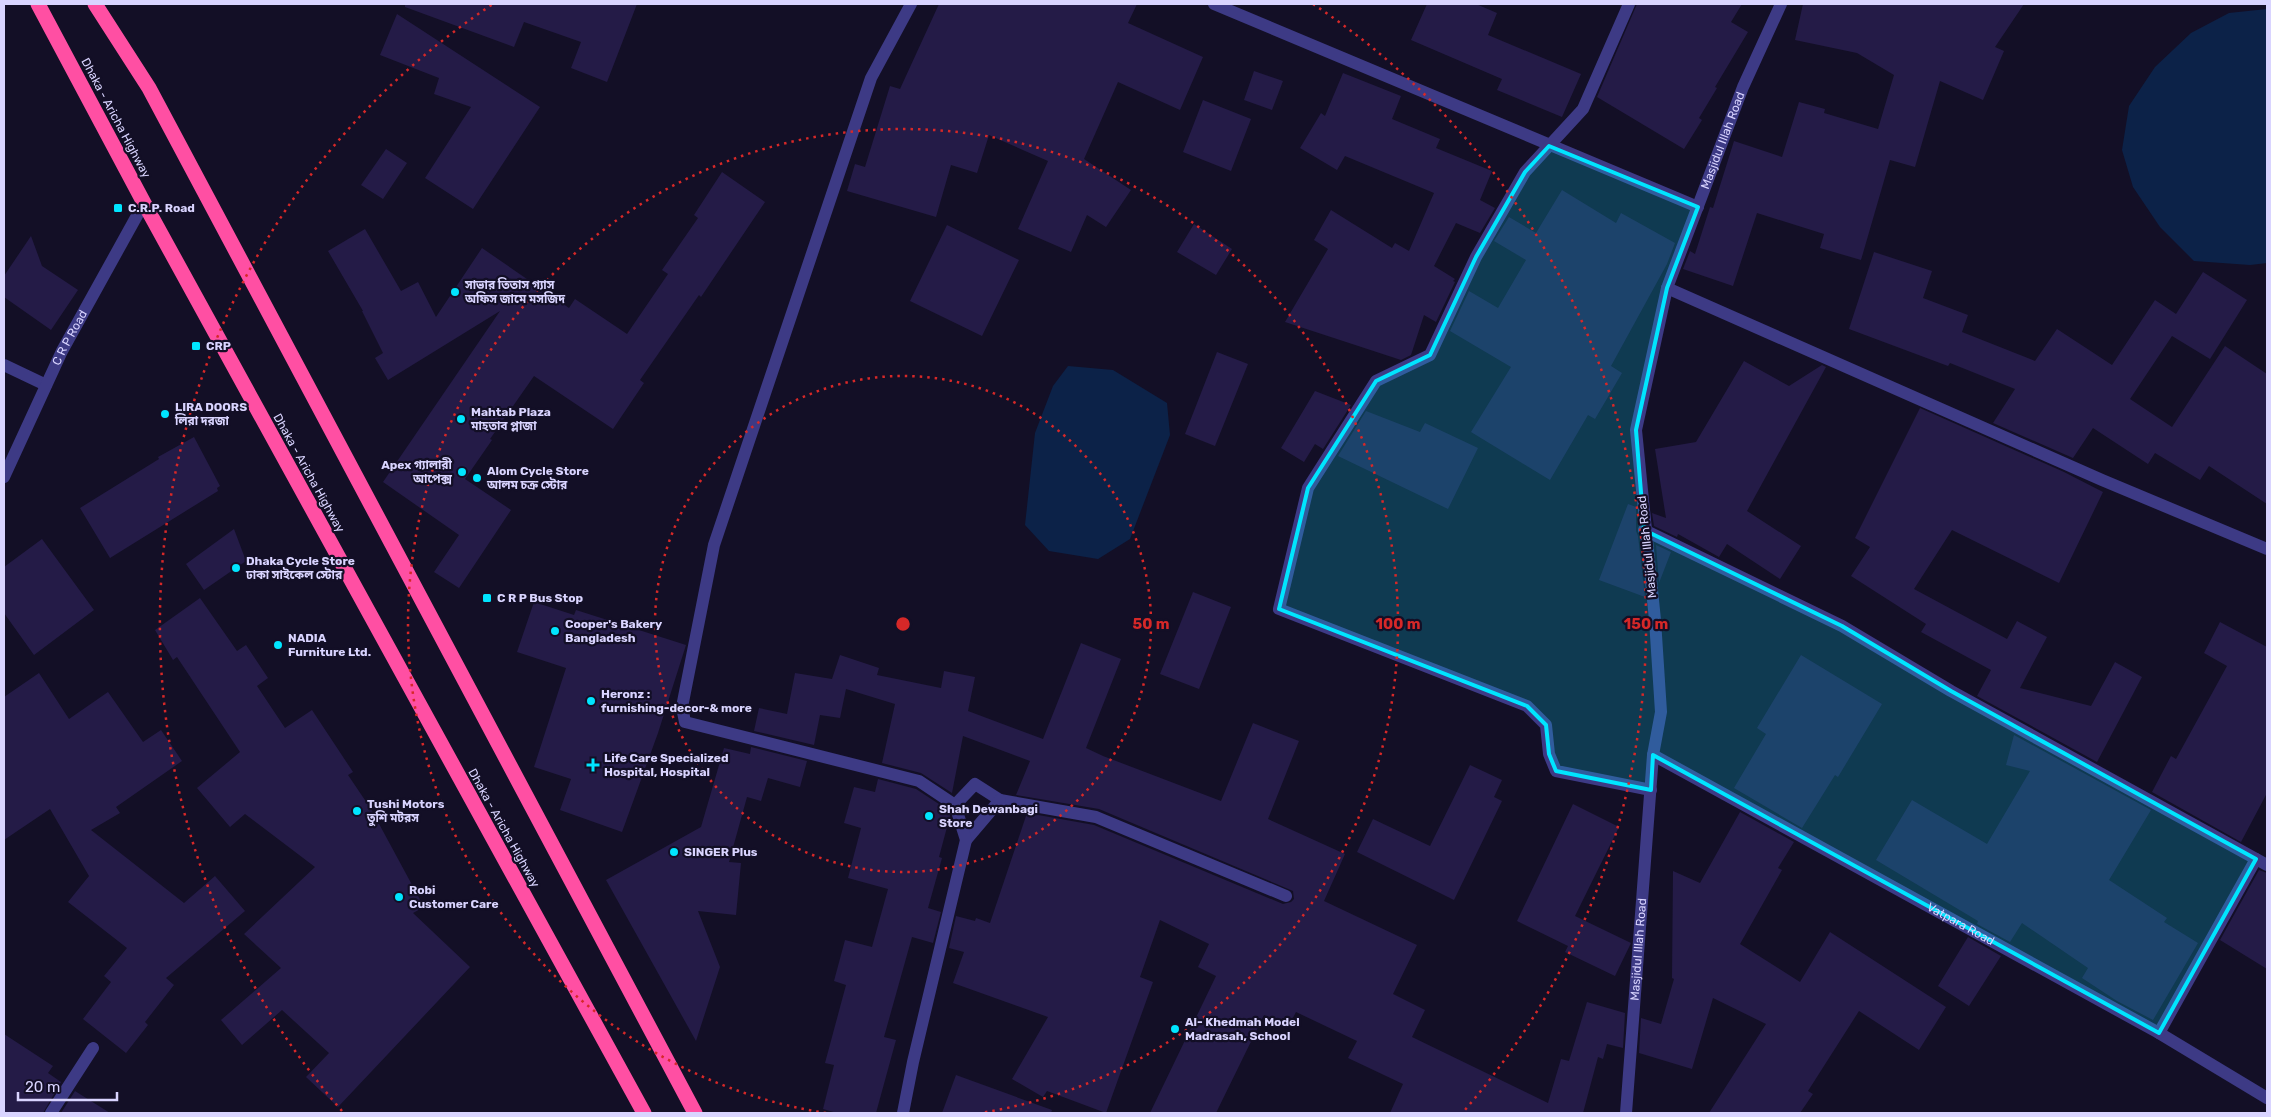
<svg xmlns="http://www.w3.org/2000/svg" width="2271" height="1117" font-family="Rubik,'Noto Sans Bengali',sans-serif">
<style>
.water{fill:#0c2248}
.building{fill:#241b47}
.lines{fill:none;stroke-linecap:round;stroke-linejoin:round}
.minor{stroke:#3d3a85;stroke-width:12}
.highway{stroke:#ff4fa3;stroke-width:15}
.marked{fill:#00e5ff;fill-opacity:0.2;stroke:#00e5ff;stroke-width:4;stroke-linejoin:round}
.ring{fill:none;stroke:#d62828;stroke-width:2.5;stroke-dasharray:2.5 5}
.poi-dot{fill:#00e5ff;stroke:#130f26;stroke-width:2}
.labels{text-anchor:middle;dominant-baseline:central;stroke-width:4.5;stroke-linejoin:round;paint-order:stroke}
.street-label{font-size:12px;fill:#d9d4ff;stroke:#130f26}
.poi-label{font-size:12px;font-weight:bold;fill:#d9d4ff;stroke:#130f26;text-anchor:start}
.centre{fill:#d62828;stroke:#130f26;stroke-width:2.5}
.ring-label{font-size:15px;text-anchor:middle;font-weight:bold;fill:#d62828;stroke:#130f26;stroke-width:4.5;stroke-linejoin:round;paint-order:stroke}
</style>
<rect width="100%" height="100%" fill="#130f26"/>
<path class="water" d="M 2267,9 L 2267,263 L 2250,265 L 2194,261 L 2160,227 L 2133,187 L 2122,150 L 2129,106 L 2155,67 L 2191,33 L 2229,13 Z
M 1068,366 L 1113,370 L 1167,403 L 1170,435 L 1130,539 L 1098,559 L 1049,551 L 1025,525 L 1035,433 L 1053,386 Z"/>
<path class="building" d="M 405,4 L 637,4 L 607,82 L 571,68 L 581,42 L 524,22 L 514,47 L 405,7 Z
M 939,4 L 1137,4 L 1128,23 L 1203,57 L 1180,110 L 1118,82 L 1084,159 L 1131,190 L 1106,227 L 1087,215 L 1071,252 L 1018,229 L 1048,161 L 989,135 L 977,173 L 951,165 L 936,217 L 847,191 L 855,164 L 865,167 L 890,86 L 900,89 Z
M 1427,4 L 1476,4 L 1497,13 L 1488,35 L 1581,74 L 1562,117 L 1497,90 L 1502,79 L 1411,40 Z
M 1637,4 L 1742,4 L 1731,22 L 1748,32 L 1715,87 L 1717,88 L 1699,118 L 1702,120 L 1684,149 L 1597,97 Z
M 1803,4 L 2024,4 L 1995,47 L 2004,51 L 1983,100 L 1940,81 L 1915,167 L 1890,160 L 1861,260 L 1820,248 L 1824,234 L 1757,213 L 1733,286 L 1683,269 L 1690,251 L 1695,254 L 1710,207 L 1713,208 L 1734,141 L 1782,157 L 1799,102 L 1825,109 L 1824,113 L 1878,129 L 1894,75 L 1857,53 L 1795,40 Z
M 397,14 L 540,107 L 473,209 L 425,178 L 471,107 L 434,94 L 439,78 L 380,55 Z
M 1254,71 L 1283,81 L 1272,110 L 1244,100 Z
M 1343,73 L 1401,96 L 1392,119 L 1440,139 L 1436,148 L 1492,171 L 1480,200 L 1495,208 L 1480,233 L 1456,223 L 1434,266 L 1455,279 L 1453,281 L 1455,282 L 1436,322 L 1424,315 L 1411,355 L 1401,360 L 1285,322 L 1328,249 L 1314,240 L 1331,210 L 1392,248 L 1395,243 L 1409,251 L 1434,193 L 1345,156 L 1337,170 L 1300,148 L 1321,113 L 1325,116 Z
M 1203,100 L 1251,119 L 1231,171 L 1183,152 Z
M 386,149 L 407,163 L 383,199 L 361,185 Z
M 722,172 L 765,202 L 701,297 L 699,295 L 640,380 L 644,383 L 613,429 L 534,376 L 490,439 L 492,440 L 465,479 L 511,510 L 459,588 L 434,572 L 459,535 L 383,482 L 500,311 L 388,380 L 375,358 L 383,353 L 362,311 L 363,311 L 328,251 L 365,229 L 401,291 L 418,282 L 436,317 L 482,248 L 569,308 L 575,299 L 627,334 L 668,274 L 662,270 L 698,218 L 694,215 Z
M 1562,190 L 1616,223 L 1621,213 L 1675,243 L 1667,264 L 1611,366 L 1622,373 L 1595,419 L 1588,415 L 1550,480 L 1471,432 L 1511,367 L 1450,331 L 1469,291 L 1498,308 L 1526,260 L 1494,241 L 1509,217 L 1536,233 Z
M 1194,224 L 1232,249 L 1216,275 L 1177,252 Z
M 947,225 L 1019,260 L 982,336 L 910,301 Z
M 31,236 L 42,266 L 78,290 L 51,330 L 4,297 L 4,276 Z
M 1874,252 L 1932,271 L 1923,298 L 1968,315 L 1962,332 L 2035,361 L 2057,329 L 2112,365 L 2155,300 L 2176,314 L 2203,272 L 2247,300 L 2210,359 L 2172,336 L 2130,399 L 2172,427 L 2225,346 L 2267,374 L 2267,504 L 2209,466 L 2200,480 L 2155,453 L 2148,464 L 2093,428 L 2073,458 L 1993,423 L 2015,389 L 1950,363 L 1948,366 L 1849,329 Z
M 1217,352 L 1248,364 L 1215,446 L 1185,434 Z
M 1744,361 L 1789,386 L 1822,365 L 1826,367 L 1747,511 L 1801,546 L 1780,579 L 1727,544 L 1719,557 L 1678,534 L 1677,537 L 1654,526 L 1652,513 L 1666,518 L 1655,449 L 1696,442 Z
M 1315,391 L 1351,405 L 1323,449 L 1315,444 L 1304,462 L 1281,448 Z
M 1920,408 L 2064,472 L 2103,492 L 2059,583 L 1952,530 L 1914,589 L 2007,639 L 2017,621 L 2047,637 L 2020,688 L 2091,706 L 2115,662 L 2142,677 L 2097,762 L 1977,696 L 1991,670 L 1921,632 L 1926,624 L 1851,576 L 1870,547 L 1855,538 Z
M 1366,411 L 1420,432 L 1425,423 L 1478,448 L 1448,509 L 1338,456 Z
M 194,437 L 220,486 L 217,488 L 218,491 L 110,558 L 80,508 L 159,459 L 158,457 Z
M 1628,504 L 1636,507 L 1636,531 L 1638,536 L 1645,597 L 1599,580 Z
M 234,529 L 246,561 L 204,590 L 186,564 Z
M 42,539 L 94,610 L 34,655 L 4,613 L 4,567 Z
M 1656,545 L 1671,552 L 1659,583 Z
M 1193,592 L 1231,607 L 1199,689 L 1160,674 Z
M 200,598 L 237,651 L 246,645 L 268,678 L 257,686 L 285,728 L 312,710 L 353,772 L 348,775 L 371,809 L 424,907 L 413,913 L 470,967 L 338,1107 L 306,1077 L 329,1053 L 282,1010 L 242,1045 L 221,1020 L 281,968 L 244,934 L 315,867 L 245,814 L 230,827 L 197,788 L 240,752 L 177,657 L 173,660 L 155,630 Z
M 534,602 L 574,615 L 576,610 L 686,645 L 658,733 L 622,832 L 560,810 L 571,779 L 534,767 L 566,668 L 517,652 Z
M 2220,622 L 2267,647 L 2267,793 L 2241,842 L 2152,792 L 2171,756 L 2176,759 L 2227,666 L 2204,653 Z
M 1081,643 L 1121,659 L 1086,748 L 1103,756 L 1221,801 L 1253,723 L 1299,741 L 1268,819 L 1345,854 L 1324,901 L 1417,945 L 1393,994 L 1425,1010 L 1412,1037 L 1548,1103 L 1561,1059 L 1569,1061 L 1587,1002 L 1625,1013 L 1623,1048 L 1607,1044 L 1603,1059 L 1598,1057 L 1583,1113 L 1390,1113 L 1403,1084 L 1348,1058 L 1357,1041 L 1296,1012 L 1288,1027 L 1264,1015 L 1216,1113 L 1150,1113 L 1216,976 L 1198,967 L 1209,944 L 1160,920 L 1140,977 L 1153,982 L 1106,1113 L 1047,1091 L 1043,1097 L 1012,1079 L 1048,1017 L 953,983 L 964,952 L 949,948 L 956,916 L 975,921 L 976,918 L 990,923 L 1027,813 L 1094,825 L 1283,904 L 1291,902 L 1294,899 L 1293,891 L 1099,809 L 1016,795 L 1030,761 L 963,736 L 952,793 L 921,773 L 882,763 L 895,704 L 846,689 L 840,718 L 820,715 L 814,745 L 754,731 L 759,708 L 787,714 L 795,673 L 832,679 L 840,655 L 879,668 L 877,675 L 941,688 L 944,671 L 975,677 L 968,711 L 1043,739 Z
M 1801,655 L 1882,704 L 1838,777 L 1835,775 L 1802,828 L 1734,788 L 1766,734 L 1757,728 Z
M 39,673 L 69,719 L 108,692 L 143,742 L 161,730 L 182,761 L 116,807 L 120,813 L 91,830 L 184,903 L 215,876 L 245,911 L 166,978 L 174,985 L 145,1022 L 148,1025 L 126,1053 L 83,1019 L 111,982 L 104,976 L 127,948 L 68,902 L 89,876 L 50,809 L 4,840 L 4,697 Z
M 2014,735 L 2151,810 L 2109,880 L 2167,918 L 2164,922 L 2198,943 L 2153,1020 L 2117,1001 L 2082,978 L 2088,968 L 2022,923 L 2010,942 L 1977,924 L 1978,921 L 1876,860 L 1912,800 L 1987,844 L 2030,771 L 2006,765 Z
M 751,747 L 807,761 L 800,787 L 768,778 L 761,801 L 747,797 L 729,862 L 741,863 L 736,915 L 698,911 L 720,967 L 696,1041 L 606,880 L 701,827 L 724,748 L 750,754 Z
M 1470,765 L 1502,780 L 1494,797 L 1502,801 L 1454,900 L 1357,852 L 1373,819 L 1430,846 Z
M 878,779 L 916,789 L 948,810 L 950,816 L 939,857 L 942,858 L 928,908 L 941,912 L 933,943 L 912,937 L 884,1037 L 896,1040 L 876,1113 L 837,1113 L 823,1109 L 834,1065 L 825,1063 L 846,985 L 834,981 L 845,940 L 872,947 L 888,889 L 848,878 L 861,828 L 844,823 L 854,787 L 875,792 Z
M 1573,804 L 1619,827 L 1575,916 L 1631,943 L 1615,976 L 1565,952 L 1568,946 L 1517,921 Z
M 1740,812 L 1794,842 L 1778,868 L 1782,870 L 1740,944 L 1800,982 L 1830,932 L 1946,1007 L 1919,1050 L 1859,1011 L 1808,1091 L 1813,1094 L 1800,1113 L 1709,1113 L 1766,1024 L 1713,998 L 1692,1069 L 1639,1053 L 1641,1018 L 1661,1024 L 1674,979 L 1672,978 L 1673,871 L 1700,883 Z
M 2259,870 L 2267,873 L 2267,969 L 2220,940 Z
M 1968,937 L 2001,956 L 1969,1006 L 1938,986 Z
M 4,1034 L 53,1066 L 48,1073 L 61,1082 L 43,1113 L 4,1113 Z
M 956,1075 L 1052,1110 L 1051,1113 L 942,1113 Z
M 75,1091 L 110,1113 L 61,1113 Z"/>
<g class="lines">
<g class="minor">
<path d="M 1214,4 L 1698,207"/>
<path d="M 1629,4 L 1583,109 L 1525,172 L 1476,257 L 1430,355 L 1376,381 L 1308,488 L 1279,609 L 1527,706 L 1546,725 L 1549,754 L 1556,771 L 1651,790"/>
<path d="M 1667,288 L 2102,480 L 2267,549"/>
<path d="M 4,365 L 46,385"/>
<path id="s1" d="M 4,477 L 62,351 L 144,203"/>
<path d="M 1644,530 L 1842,626 L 1951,691 L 2267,865"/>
<path id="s2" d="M 1653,755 L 2159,1033 L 2267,1098"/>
<path d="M 955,805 L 975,784 L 1000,800 L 1096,817 L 1286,896"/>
<path d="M 966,840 L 1000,800"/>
<path d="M 2159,1033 L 2256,859"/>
<path d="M 51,1113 L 93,1048"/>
<path d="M 903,1113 L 913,1062 L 966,840 L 955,805 L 919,781 L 685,722 L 682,707 L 714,545 L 871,78 L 911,4"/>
<path id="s3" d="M 1626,1113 L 1653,755 L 1661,712 L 1655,620 L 1636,430 L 1667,288 L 1743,87 L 1781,4"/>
</g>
<path class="highway" d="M 38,4 L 144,203 L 644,1113
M 95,4 L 149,88 L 695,1113"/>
</g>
<path class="marked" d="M 1549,146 L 1698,207 L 1667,288 L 1636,430 L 1644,530 L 1842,626 L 1951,691 L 2256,859 L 2159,1033 L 1653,755 L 1651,790 L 1556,771 L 1549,754 L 1546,725 L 1527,706 L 1279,609 L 1308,488 L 1376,381 L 1430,355 L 1476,257 L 1525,172 Z"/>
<g class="ring">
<circle cx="903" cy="624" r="248"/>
<path d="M826 1113A495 495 0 1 1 980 1113"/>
<path d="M342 1111A743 743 0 0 1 493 4M1313 4A743 743 0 0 1 1464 1111"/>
</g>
<g class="poi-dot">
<rect x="113" y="203" width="10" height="10" rx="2.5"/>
<circle cx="455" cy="292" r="5"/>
<rect x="191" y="341" width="10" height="10" rx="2.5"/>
<circle cx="165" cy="414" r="5"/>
<circle cx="461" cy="419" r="5"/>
<circle cx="462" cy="472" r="5"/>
<circle cx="477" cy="478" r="5"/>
<circle cx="236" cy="568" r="5"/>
<rect x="482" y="593" width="10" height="10" rx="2.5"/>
<circle cx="555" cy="631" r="5"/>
<circle cx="278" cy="645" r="5"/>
<circle cx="591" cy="701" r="5"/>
<path d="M590.5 757.5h5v5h5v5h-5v5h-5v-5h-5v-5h5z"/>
<circle cx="357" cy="811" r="5"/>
<circle cx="929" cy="816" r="5"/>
<circle cx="674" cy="852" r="5"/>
<circle cx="399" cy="897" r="5"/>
<circle cx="1175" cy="1029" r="5"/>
</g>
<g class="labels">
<g class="street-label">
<text transform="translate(116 118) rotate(62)">Dhaka - Aricha Highway</text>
<text stroke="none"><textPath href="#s3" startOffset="989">Masjidul Illah Road</textPath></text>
<text stroke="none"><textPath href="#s1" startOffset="154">C R P Road</textPath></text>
<text transform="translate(309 473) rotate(61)">Dhaka - Aricha Highway</text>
<text transform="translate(1647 547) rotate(-96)">Masjidul Illah Road</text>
<text transform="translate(504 828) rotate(61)">Dhaka - Aricha Highway</text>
<text stroke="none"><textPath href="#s2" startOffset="351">Vatpara Road</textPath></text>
<text stroke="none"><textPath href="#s3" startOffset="164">Masjidul Illah Road</textPath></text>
</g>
<g class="poi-label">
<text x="128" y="208">C.R.P. Road</text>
<text x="465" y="285">সাভার তিতাস গ্যাস<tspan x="465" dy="14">অফিস জামে মসজিদ</tspan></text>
<text x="206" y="346">CRP</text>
<text x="175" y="407">LIRA DOORS<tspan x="175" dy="14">লিরা দরজা</tspan></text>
<text x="471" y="412">Mahtab Plaza<tspan x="471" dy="14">মাহতাব প্লাজা</tspan></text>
<text x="452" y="465" text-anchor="end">Apex গ্যালারী<tspan x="452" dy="14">আপেক্স</tspan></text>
<text x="487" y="471">Alom Cycle Store<tspan x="487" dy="14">আলম চক্র স্টোর</tspan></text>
<text x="246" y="561">Dhaka Cycle Store<tspan x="246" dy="14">ঢাকা সাইকেল স্টোর</tspan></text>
<text x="497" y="598">C R P Bus Stop</text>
<text x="565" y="624">Cooper's Bakery<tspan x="565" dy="14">Bangladesh</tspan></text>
<text x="288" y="638">NADIA<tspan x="288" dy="14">Furniture Ltd.</tspan></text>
<text x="601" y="694">Heronz :<tspan x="601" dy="14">furnishing-decor-&amp; more</tspan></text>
<text x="604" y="758">Life Care Specialized<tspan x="604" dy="14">Hospital, Hospital</tspan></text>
<text x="367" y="804">Tushi Motors<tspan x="367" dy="14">তুশি মটরস</tspan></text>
<text x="939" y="809">Shah Dewanbagi<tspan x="939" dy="14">Store</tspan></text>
<text x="684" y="852">SINGER Plus</text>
<text x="409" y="890">Robi<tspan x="409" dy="14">Customer Care</tspan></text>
<text x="1185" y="1022">Al- Khedmah Model<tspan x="1185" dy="14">Madrasah, School</tspan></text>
</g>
</g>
<circle cx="903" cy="624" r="8" class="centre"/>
<g class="ring-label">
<text x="1151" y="629">50 m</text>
<text x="1398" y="629">100 m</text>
<text x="1646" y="629">150 m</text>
</g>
<rect width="2271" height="1117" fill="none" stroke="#d9d4ff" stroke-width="10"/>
<path d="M18 1092v8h99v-8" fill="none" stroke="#d9d4ff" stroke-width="2.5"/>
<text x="25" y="1092" font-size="15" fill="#d9d4ff" stroke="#130f26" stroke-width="4" paint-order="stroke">20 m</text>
</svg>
